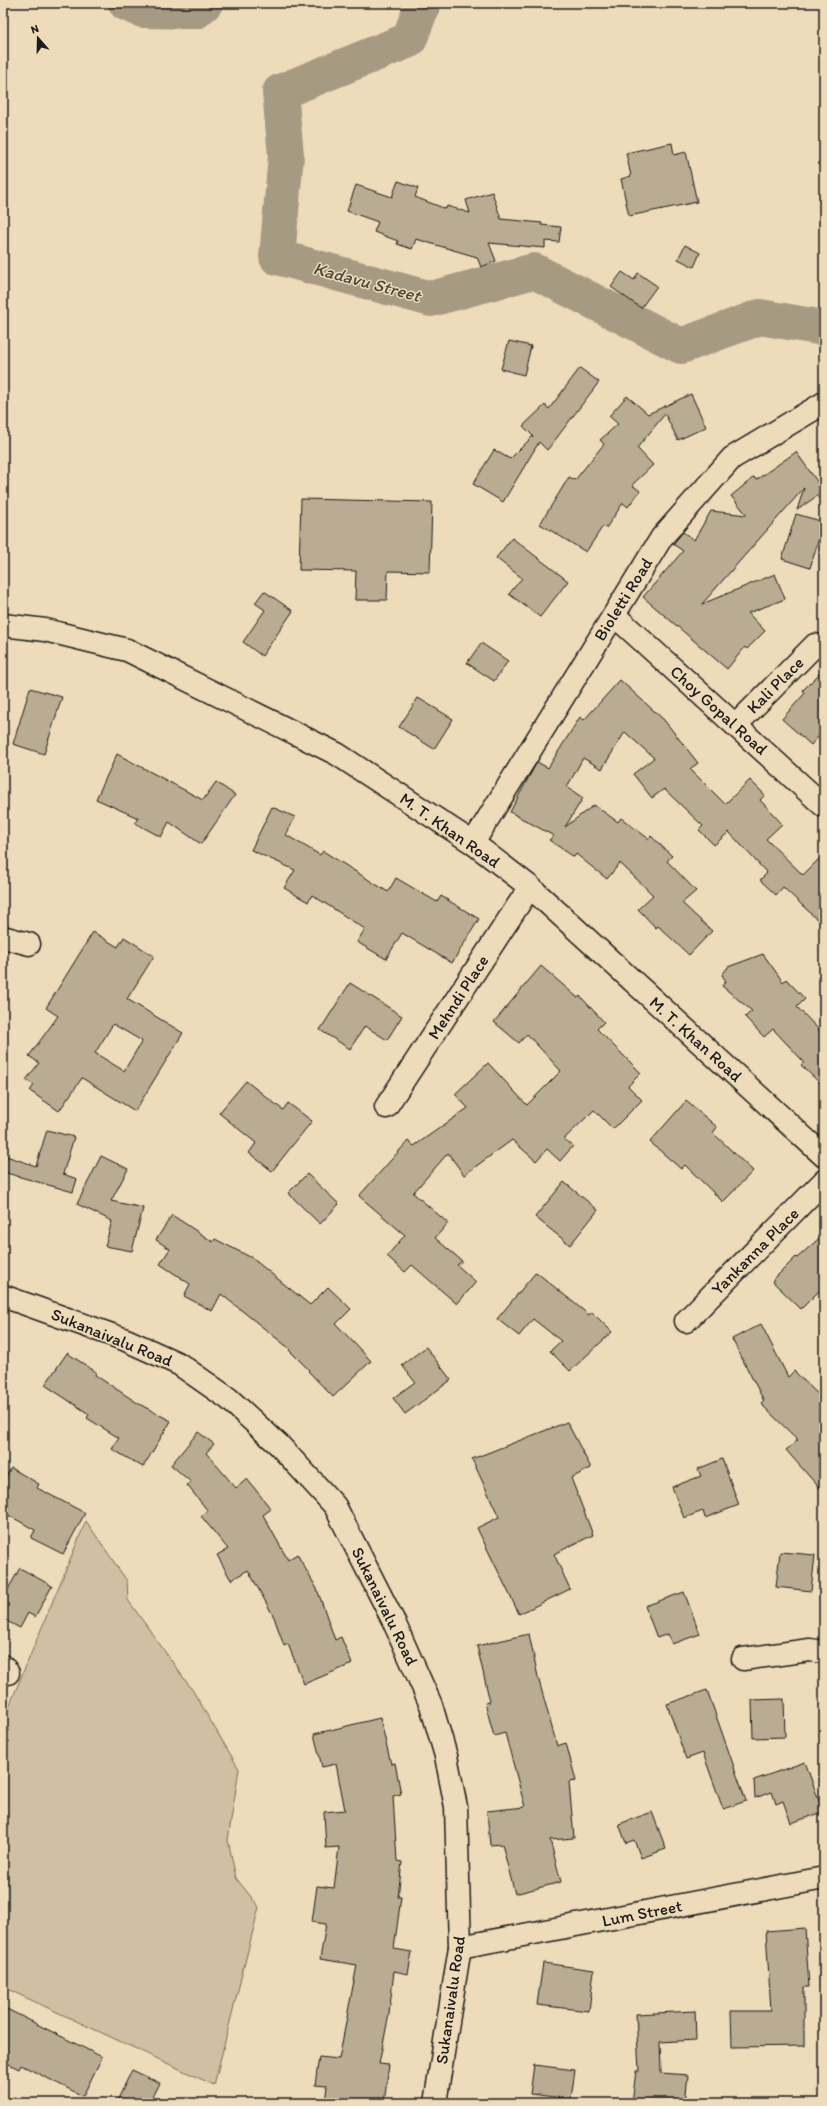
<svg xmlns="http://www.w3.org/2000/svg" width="827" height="2106" font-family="Itim,sans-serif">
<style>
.green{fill:#d0bfa2;stroke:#766e5f}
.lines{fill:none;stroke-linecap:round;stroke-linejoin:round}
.river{stroke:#a69a83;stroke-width:36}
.building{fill:#baac92;stroke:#1c1c1c;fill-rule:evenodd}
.minor-casing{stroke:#1c1c1c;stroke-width:25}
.major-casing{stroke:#1c1c1c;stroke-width:25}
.minor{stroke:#eedbb9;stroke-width:22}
.major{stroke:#eedbb9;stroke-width:22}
.labels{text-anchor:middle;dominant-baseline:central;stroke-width:3;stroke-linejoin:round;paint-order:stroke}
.street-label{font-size:17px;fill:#1c1c1c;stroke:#eedbb9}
.water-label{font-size:18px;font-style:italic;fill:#4c4840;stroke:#eedbb9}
</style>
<rect width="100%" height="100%" fill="#eedbb9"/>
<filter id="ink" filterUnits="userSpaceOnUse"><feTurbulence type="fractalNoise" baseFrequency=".025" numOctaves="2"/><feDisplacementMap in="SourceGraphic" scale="8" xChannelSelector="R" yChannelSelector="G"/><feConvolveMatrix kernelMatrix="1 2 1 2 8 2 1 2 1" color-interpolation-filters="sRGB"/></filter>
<g filter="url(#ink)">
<path class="green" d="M 86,1521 L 127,1581 L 128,1600 L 193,1691 L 239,1769 L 228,1840 L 236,1878 L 259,1907 L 214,2085 L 3,1987 L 3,1721 Z"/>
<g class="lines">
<path class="river" d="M 126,3 L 143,10 L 196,11 L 205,3
M 420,3 L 422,6 L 409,40 L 280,92 L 286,155 L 277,257 L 431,299 L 534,271 L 681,346 L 760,317 L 824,328"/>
</g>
<path class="building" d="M 672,143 L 674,155 L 686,152 L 697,202 L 629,216 L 621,179 L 631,176 L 626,153 Z
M 398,181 L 418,188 L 415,197 L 446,209 L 447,206 L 470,213 L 466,200 L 492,192 L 501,219 L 542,223 L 541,225 L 561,227 L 559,242 L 545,241 L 545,248 L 489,243 L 496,261 L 481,267 L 477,257 L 416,239 L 412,249 L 397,244 L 398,241 L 374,232 L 378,222 L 347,211 L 356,185 L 392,197 Z
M 685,245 L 700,253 L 694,267 L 678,259 Z
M 622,272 L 634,280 L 638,273 L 657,286 L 641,308 L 611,287 Z
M 509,341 L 531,346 L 524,375 L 501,369 Z
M 580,368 L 599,382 L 552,444 L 547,450 L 539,442 L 503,502 L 473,484 L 494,450 L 510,459 L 533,436 L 523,426 L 545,405 L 549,409 Z
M 691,394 L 706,427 L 678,440 L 665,414 L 637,448 L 653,465 L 632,485 L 640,491 L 628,507 L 623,503 L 606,528 L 603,526 L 586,552 L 540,524 L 569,477 L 575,480 L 604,444 L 600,440 L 618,424 L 609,416 L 627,396 L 648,414 Z
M 796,452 L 824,491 L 797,510 L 804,488 L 702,604 L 775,574 L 785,599 L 748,613 L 765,631 L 747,649 L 745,647 L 727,669 L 643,597 L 683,551 L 673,544 L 683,532 L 694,540 L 711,511 L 747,515 L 731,496 L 754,477 L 756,480 Z
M 301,499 L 432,502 L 430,572 L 388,571 L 387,600 L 355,600 L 356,571 L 299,570 Z
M 796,514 L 824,522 L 810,568 L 782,559 Z
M 512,538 L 568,581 L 540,617 L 509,594 L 522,578 L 496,558 Z
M 264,591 L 293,611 L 262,656 L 243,642 L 265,610 L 255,603 Z
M 481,643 L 508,661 L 494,681 L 467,663 Z
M 824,669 L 824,730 L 811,745 L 782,719 L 805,693 L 803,690 Z
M 620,680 L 664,720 L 698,763 L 690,769 L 725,804 L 750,780 L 765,795 L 760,800 L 782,824 L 766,839 L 803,875 L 824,854 L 824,926 L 783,887 L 776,895 L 760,880 L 767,873 L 729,832 L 714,845 L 699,830 L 703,826 L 664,789 L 652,798 L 633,774 L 654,758 L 625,732 L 602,769 L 583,758 L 567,787 L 583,798 L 565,827 L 594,805 L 618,822 L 621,818 L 649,839 L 651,836 L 672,856 L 667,861 L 696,891 L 682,903 L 712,931 L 689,955 L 658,926 L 656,928 L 638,909 L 653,895 L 620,863 L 607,879 L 576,854 L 574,857 L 549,840 L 554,836 L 510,812 L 537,762 L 548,768 L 580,717 L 584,720 Z
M 30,688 L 62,697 L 44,754 L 13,744 Z
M 418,698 L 453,719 L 434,749 L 399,727 Z
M 117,754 L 203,800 L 216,782 L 235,795 L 201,844 L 169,822 L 161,837 L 135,823 L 138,818 L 96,799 Z
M 272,807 L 295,817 L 286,835 L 320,855 L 323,851 L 388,892 L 396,878 L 437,902 L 441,896 L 479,919 L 452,963 L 402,933 L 386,959 L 357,942 L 365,929 L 312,895 L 308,902 L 284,888 L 295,870 L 251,850 Z
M 93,932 L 118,947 L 124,937 L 154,956 L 127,999 L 183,1033 L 135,1111 L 82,1078 L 59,1111 L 30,1091 L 34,1085 L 26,1080 L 39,1063 L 29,1056 L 58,1016 L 46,1008 ZM 113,1024 L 142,1041 L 124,1071 L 95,1053 Z
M 763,954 L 783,982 L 786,979 L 805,999 L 797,1007 L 824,1035 L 824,1087 L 801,1065 L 804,1062 L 773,1029 L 764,1037 L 745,1017 L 752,1011 L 722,986 L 726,981 L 722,975 L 728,967 Z
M 541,966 L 578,998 L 580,996 L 604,1022 L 597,1029 L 641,1073 L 628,1086 L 642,1100 L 613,1129 L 594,1110 L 564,1139 L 573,1146 L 560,1161 L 547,1149 L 536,1161 L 512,1140 L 464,1175 L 448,1153 L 413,1193 L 448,1223 L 435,1238 L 462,1261 L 457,1265 L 476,1282 L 457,1304 L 412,1265 L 405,1272 L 387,1256 L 405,1235 L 359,1196 L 408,1141 L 414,1146 L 468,1108 L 455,1094 L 488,1063 L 527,1105 L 561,1071 L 527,1034 L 519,1043 L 494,1022 Z
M 350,983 L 402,1016 L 387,1040 L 365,1026 L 350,1049 L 320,1030 Z
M 246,1081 L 283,1110 L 288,1103 L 312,1121 L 272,1171 L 249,1153 L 256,1143 L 219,1113 Z
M 686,1101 L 717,1127 L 713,1133 L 753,1171 L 723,1202 L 685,1165 L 681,1169 L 650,1142 Z
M 47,1130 L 74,1137 L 63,1174 L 77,1179 L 73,1192 L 3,1172 L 3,1155 L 36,1166 Z
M 101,1156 L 128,1169 L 111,1201 L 143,1208 L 132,1251 L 105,1246 L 112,1221 L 77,1204 Z
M 307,1174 L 339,1204 L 320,1224 L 288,1193 Z
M 564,1182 L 598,1210 L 570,1245 L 535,1217 Z
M 172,1215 L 213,1242 L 215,1239 L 252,1258 L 310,1305 L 328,1287 L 351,1309 L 336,1324 L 371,1361 L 333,1397 L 308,1371 L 309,1370 L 289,1350 L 290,1349 L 221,1294 L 212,1311 L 184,1296 L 190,1284 L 160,1264 L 170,1249 L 156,1240 Z
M 824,1234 L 824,1286 L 801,1309 L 772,1281 L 796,1257 L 797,1258 Z
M 536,1272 L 589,1315 L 592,1312 L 612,1332 L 570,1371 L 550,1351 L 561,1341 L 533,1319 L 519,1336 L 497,1319 Z
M 761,1324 L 788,1377 L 794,1371 L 824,1400 L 824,1493 L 786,1450 L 798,1440 L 761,1404 L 764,1401 L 732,1339 Z
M 426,1347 L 451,1380 L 405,1414 L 393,1398 L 415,1382 L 402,1365 Z
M 67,1353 L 96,1372 L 95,1375 L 139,1404 L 171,1421 L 143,1467 L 112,1449 L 119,1438 L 87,1418 L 89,1414 L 45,1385 Z
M 567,1422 L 591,1468 L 571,1478 L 593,1535 L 554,1554 L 570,1589 L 519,1614 L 477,1528 L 499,1517 L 472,1459 Z
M 198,1432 L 214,1444 L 206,1453 L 236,1488 L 247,1479 L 271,1509 L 263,1515 L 288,1560 L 297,1554 L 317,1589 L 335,1640 L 341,1637 L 352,1664 L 304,1684 L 288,1644 L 284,1646 L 274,1617 L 248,1570 L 231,1580 L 217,1555 L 228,1549 L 201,1516 L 208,1511 L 187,1485 L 191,1482 L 171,1465 Z
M 722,1459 L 739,1505 L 705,1518 L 703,1511 L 684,1518 L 672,1487 L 701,1476 L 698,1469 Z
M 11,1468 L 39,1484 L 37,1488 L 85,1513 L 63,1554 L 31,1538 L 35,1530 L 3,1512 L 3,1482 Z
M 780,1552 L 815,1555 L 811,1591 L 776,1587 Z
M 20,1568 L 52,1586 L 35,1617 L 28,1613 L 20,1628 L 3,1619 L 3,1598 Z
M 684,1592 L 700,1634 L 672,1644 L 668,1634 L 657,1638 L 645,1606 Z
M 529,1634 L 538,1677 L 557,1746 L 566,1743 L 576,1781 L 569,1782 L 574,1838 L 550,1840 L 561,1882 L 515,1894 L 502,1844 L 490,1845 L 487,1811 L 525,1807 L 505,1733 L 494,1736 L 485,1703 L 490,1702 L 477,1646 Z
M 707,1690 L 746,1801 L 723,1809 L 703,1753 L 686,1759 L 667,1704 Z
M 784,1699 L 785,1737 L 753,1738 L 752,1700 Z
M 380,1718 L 391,1764 L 395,1763 L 401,1794 L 393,1796 L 397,1861 L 402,1862 L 398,1897 L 401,1897 L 394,1949 L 412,1952 L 408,1974 L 394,1971 L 389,2014 L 379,2064 L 389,2065 L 384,2103 L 325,2103 L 327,2086 L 315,2085 L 319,2057 L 339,2059 L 357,1965 L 320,1959 L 326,1924 L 312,1922 L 317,1886 L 334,1888 L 339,1847 L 326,1848 L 324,1812 L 345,1810 L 336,1764 L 322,1767 L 314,1734 Z
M 805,1762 L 823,1812 L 791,1823 L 783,1801 L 776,1804 L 772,1792 L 755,1798 L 754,1780 Z
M 652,1812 L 666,1849 L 641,1858 L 634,1840 L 626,1843 L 619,1824 Z
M 805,1928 L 809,1987 L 804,1987 L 804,2046 L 732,2047 L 731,2011 L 771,2011 L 766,1931 Z
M 543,1963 L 594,1970 L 589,2011 L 537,2005 Z
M 3,2007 L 102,2057 L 83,2096 L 21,2065 L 19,2069 L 3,2061 Z
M 695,2011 L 696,2040 L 660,2042 L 661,2073 L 688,2075 L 685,2103 L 632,2103 L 636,2071 L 639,2071 L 636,2014 Z
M 534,2065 L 575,2070 L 571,2099 L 530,2094 Z
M 132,2070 L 160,2083 L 150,2103 L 116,2103 Z"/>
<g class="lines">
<defs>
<path id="minor" d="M 614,615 L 824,806
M 3,625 L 45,630 L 127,650 L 337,754 L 473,843 L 530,887 L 824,1156
M 736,725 L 815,645
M 473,843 L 662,537 L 732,458 L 824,403
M 3,937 L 29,944
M 386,1107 L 530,887
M 686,1321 L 824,1181
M 743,1659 L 810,1650 L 824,1652
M 3,1666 L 8,1673
M 460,1947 L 824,1878"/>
<path id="major" d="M 3,1296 L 126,1340 L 179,1364 L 229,1399 L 279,1445 L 335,1506 L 393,1620 L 431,1705 L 446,1756 L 456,1807 L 460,1947 L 435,2103"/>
</defs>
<use href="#minor" class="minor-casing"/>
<use href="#major" class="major-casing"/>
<use href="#minor" class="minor"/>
<use href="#major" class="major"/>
</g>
</g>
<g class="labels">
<g class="street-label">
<text transform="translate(623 599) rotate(-58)">Bioletti Road</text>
<text transform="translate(775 685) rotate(-45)">Kali Place</text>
<text transform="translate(719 710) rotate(42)">Choy Gopal Road</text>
<text transform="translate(450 830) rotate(35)">M. T. Khan Road</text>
<text transform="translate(458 997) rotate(-57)">Mehndi Place</text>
<text transform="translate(696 1039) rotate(42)">M. T. Khan Road</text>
<text transform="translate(755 1251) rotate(-45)">Yankanna Place</text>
<text transform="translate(112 1337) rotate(22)">Sukanaivalu Road</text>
<text transform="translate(385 1606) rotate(64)">Sukanaivalu Road</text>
<text transform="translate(642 1913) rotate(-11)">Lum Street</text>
<text transform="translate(450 2000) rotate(-82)">Sukanaivalu Road</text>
</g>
<g class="water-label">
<text transform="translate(367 282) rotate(15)">Kadavu Street</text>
</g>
</g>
<rect width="827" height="2106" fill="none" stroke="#eedbb9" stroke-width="16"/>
<rect x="8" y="8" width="811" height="2090" fill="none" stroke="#1c1c1c" stroke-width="1.5" filter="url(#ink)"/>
<g transform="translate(38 38) rotate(340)" stroke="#eedbb9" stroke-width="3" paint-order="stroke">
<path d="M0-3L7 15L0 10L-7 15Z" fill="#1c1c1c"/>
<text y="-6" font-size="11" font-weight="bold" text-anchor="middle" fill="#1c1c1c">N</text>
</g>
</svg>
